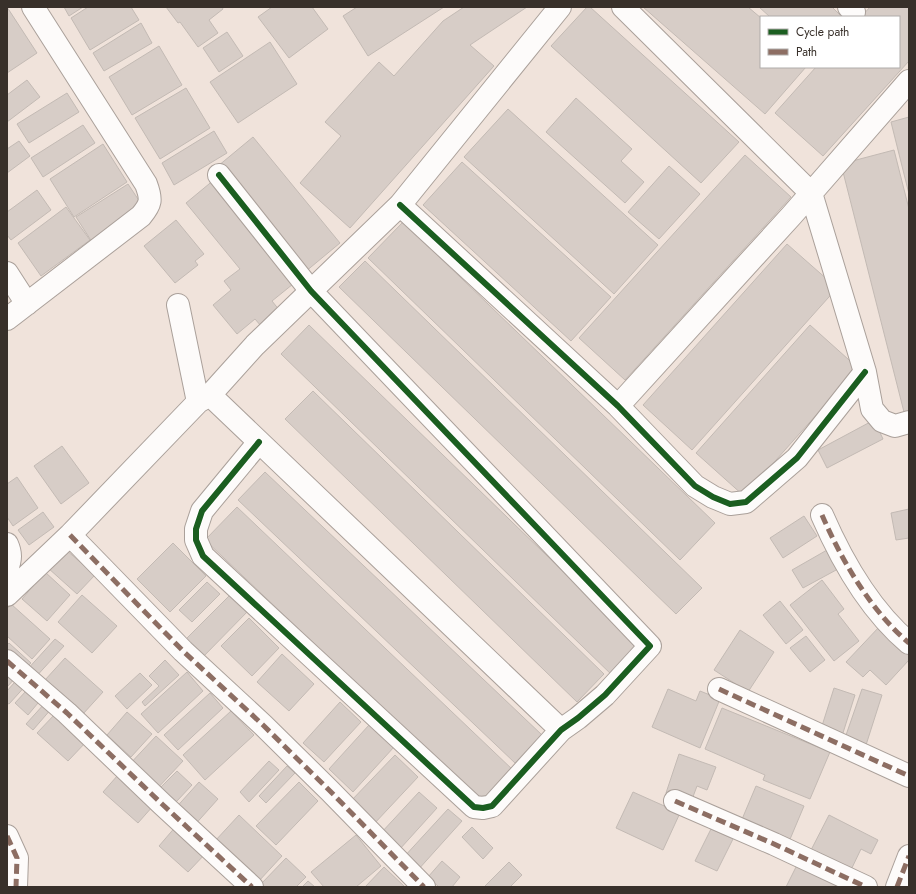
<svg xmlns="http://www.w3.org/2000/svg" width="916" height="894" font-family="Jost,sans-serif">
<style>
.building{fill:#d7cdc7;stroke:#c3bab4}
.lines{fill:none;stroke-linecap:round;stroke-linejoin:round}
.minor-casing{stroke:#aaa09a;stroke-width:24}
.minor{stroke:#fdfbfa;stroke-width:22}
.quiet{stroke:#8d6e63;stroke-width:5;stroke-dasharray:10 5;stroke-linecap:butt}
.cycleway-casing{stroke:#fff;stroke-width:8}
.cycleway{stroke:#1b5e20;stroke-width:6}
</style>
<rect width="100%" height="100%" fill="#f0e3db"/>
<path class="building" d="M 7,7 L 37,53 L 7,73 Z
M 64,7 L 83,7 L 69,16 Z
M 88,7 L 131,7 L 139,20 L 90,50 L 71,18 Z
M 166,7 L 222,7 L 223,9 L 209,20 L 218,33 L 198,47 L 180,22 L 178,23 Z
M 272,7 L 312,7 L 328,29 L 289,58 L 258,17 Z
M 357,7 L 444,7 L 368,56 L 343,16 Z
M 464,7 L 527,7 L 470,45 L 494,66 L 350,228 L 300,183 L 341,136 L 325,122 L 379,62 L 394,76 L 443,21 Z
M 587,7 L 590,7 L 739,142 L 701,183 L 551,46 Z
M 643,7 L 748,7 L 761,18 L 761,67 L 806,67 L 765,114 Z
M 759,7 L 832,7 L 842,17 L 770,17 Z
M 870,7 L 909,7 L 909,61 L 823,156 L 775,113 L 816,67 L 899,67 L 899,17 L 861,17 Z
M 141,23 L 152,43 L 104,71 L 93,53 Z
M 227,32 L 243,56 L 219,72 L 203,48 Z
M 270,42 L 297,84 L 238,123 L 210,82 Z
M 159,46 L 182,85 L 132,115 L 109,77 Z
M 27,80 L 40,97 L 7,122 L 7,95 Z
M 186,88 L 210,128 L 160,159 L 135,118 Z
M 67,93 L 79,112 L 29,143 L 17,124 Z
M 576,98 L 632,149 L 621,161 L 644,182 L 625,203 L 546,132 Z
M 508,109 L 658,245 L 614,294 L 464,157 Z
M 909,117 L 909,194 L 891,122 Z
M 83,125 L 95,143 L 43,177 L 31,158 Z
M 214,131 L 227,153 L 174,185 L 162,163 Z
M 253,137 L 340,243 L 305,272 L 218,166 Z
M 19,141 L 30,156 L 7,173 L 7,149 Z
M 103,144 L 127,182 L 74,217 L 50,179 Z
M 894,150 L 909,209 L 909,415 L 905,416 L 841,164 Z
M 745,155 L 791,197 L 625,380 L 579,338 Z
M 462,162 L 611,297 L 571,341 L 423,205 Z
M 669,166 L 700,194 L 659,239 L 628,212 Z
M 215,179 L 298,280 L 272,301 L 280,311 L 261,326 L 255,319 L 237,334 L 213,305 L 231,290 L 224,281 L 240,269 L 186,203 Z
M 128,184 L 144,208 L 92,242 L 76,217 Z
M 37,190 L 51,210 L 11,240 L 7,235 L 7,212 Z
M 66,207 L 90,240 L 41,276 L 18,243 Z
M 176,220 L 204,254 L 195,261 L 198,265 L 175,283 L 144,246 Z
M 403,222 L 715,523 L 680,560 L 368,258 Z
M 787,244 L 837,288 L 692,450 L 643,405 Z
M 365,261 L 702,588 L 676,614 L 339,287 Z
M 309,325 L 643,649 L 615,678 L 281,354 Z
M 810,325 L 858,368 L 744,496 L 696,453 Z
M 313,391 L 604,674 L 577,702 L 285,419 Z
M 874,420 L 883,439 L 827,468 L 818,450 Z
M 62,446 L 89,483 L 61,504 L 34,466 Z
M 265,472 L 542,735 L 515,763 L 238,500 Z
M 17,477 L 38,508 L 13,526 L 7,517 L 7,484 Z
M 237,507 L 514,771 L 483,804 L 205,540 Z
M 909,509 L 909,538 L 896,540 L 891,513 Z
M 43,512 L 54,527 L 29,545 L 18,530 Z
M 804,516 L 817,536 L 783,558 L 770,538 Z
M 173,543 L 206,576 L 170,612 L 137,579 Z
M 65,549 L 95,575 L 77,594 L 48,568 Z
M 827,550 L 838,569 L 803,588 L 792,570 Z
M 45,572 L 70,595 L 47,621 L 22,599 Z
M 822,580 L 844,609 L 838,614 L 859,641 L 834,661 L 790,605 Z
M 207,582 L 220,594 L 192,622 L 179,610 Z
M 233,592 L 250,609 L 200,660 L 183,642 Z
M 82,595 L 117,626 L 92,653 L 58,622 Z
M 780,601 L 803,630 L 786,644 L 763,615 Z
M 11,604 L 50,639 L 32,659 L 7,636 L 7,609 Z
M 249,618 L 279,648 L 252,676 L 221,646 Z
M 880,626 L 909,653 L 909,660 L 886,685 L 870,670 L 863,677 L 846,662 Z
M 740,630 L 774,652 L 748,692 L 714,670 Z
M 806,636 L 825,660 L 810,672 L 790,648 Z
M 55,639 L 64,646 L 33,680 L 25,672 Z
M 9,643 L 31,663 L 24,670 L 7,654 L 7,645 Z
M 282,654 L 314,684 L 289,711 L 257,682 Z
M 65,658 L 103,692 L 83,714 L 45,680 Z
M 165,660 L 179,675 L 145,706 L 142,702 L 159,686 L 149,676 Z
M 7,668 L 17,676 L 7,687 Z
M 187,672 L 203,691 L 158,733 L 141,714 Z
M 140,673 L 152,685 L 127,709 L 115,696 Z
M 21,675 L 29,682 L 9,704 L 7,703 L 7,691 Z
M 834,688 L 855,695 L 842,736 L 821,729 Z
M 668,689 L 696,701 L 700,691 L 720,699 L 700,748 L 652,727 Z
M 862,689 L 882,695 L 866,745 L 845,738 Z
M 26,691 L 38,703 L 28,715 L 15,703 Z
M 210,693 L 223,708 L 178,750 L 164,735 Z
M 340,702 L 361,722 L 324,762 L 303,743 Z
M 45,703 L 52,708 L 33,730 L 26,724 Z
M 722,708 L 830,752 L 810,799 L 763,780 L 765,775 L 705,749 Z
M 231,711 L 254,735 L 205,780 L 183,755 Z
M 127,712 L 152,734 L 131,757 L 107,735 Z
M 56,713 L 87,741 L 68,761 L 37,733 Z
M 369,725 L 394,747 L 353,792 L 329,769 Z
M 156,736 L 183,761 L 155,791 L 128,766 Z
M 679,754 L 716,767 L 707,790 L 697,786 L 691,802 L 666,793 Z
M 395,755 L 418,777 L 373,825 L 349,803 Z
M 269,761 L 279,770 L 249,802 L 240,792 Z
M 287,766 L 295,773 L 266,803 L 259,796 Z
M 177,771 L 192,785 L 176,802 L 161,787 Z
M 118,775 L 153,806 L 138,823 L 103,792 Z
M 199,782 L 218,799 L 192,828 L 173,811 Z
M 299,782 L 318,801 L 276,845 L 256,826 Z
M 756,786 L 804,806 L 788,844 L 740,824 Z
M 419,792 L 437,808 L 399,850 L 381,833 Z
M 633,792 L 680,813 L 663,850 L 616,828 Z
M 448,809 L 462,821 L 417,871 L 403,858 Z
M 239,815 L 282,856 L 258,882 L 215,841 Z
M 829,815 L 878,840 L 871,854 L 861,849 L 849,874 L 809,854 Z
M 177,825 L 207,852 L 188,872 L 159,846 Z
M 472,827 L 493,848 L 483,859 L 462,837 Z
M 711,829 L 733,839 L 717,871 L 695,861 Z
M 356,835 L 381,866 L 356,887 L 324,887 L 311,872 Z
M 286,858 L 306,877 L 296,887 L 264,887 L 261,884 Z
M 442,861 L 460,877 L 452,887 L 439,887 L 428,877 Z
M 509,862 L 522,875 L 510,887 L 484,887 Z
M 797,865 L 839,887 L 786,887 Z
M 384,867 L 405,887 L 365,887 Z
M 308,881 L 315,887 L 302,887 Z"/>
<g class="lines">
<defs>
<path id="minor" d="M 623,7 L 811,193 L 865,372 L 872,409 L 882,421 L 895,426 L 909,422
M 849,7 L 854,12
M 219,175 L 311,291 L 650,646 L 605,695 L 578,718 L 561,730 L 492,806 L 483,808 L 474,807 L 203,556 L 196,540 L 196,529 L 202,511 L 259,442
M 400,205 L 618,406 L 695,486 L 713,497 L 730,504 L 746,502 L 797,458 L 865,372
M 7,273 L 27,304
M 178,305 L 198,402
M 7,319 L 141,216 C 151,204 152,200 146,184 L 33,7
M 210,395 L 561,730
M 618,406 L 792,215 L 909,81
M 822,515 C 842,561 871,611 909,643
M 70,535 L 183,651 L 263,725 L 330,791 L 424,887
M 7,544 C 11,553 11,559 7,569
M 7,595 L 70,535 L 198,402 L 210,395 L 255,345 L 400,205 L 560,7
M 7,661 L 67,713 L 162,804 L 252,887
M 719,689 L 909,776
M 675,801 L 774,844 L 866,887
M 7,836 L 17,858 L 16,887
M 897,887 L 909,856"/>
</defs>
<use href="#minor" class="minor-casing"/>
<use href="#minor" class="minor"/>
<path class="quiet" d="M 822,515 C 842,561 871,611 909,643
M 70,535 L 183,651 L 263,725 L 330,791 L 424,887
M 7,661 L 67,713 L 162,804 L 252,887
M 719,689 L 909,776
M 675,801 L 774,844 L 866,887
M 7,836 L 17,858 L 16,887
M 897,887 L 909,856"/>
<defs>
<path id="cycleway" d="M 219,175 L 311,291 L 650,646 L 605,695 L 578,718 L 561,730 L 492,806 L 483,808 L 474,807 L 203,556 L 196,540 L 196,529 L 202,511 L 259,442
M 400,205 L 618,406 L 695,486 L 713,497 L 730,504 L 746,502 L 797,458 L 865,372"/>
</defs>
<use href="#cycleway" class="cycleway-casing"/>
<use href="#cycleway" class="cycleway"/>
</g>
<rect width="916" height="894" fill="none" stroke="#38302a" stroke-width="16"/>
<rect x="760" y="16" width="140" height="52" fill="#ffffff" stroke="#afacaa"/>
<rect x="768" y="29" width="20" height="6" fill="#1b5e20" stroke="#afacaa"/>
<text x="796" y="36" font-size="12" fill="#38302a">Cycle path</text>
<rect x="768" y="49" width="20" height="6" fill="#8d6e63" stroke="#afacaa"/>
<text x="796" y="56" font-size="12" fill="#38302a">Path</text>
</svg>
